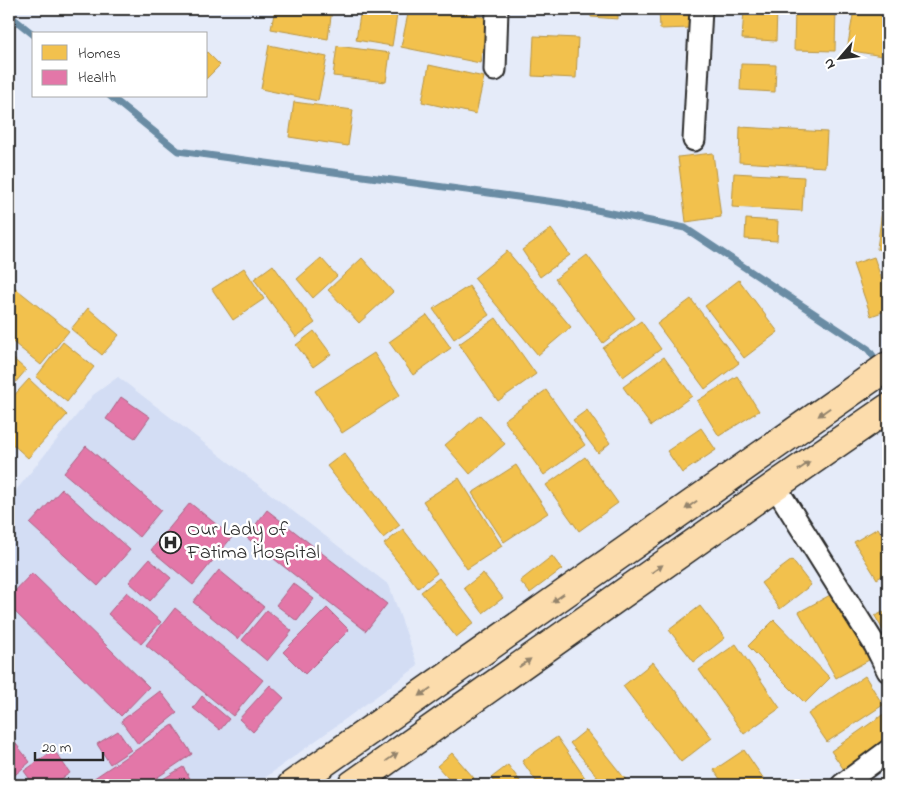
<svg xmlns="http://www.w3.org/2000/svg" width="897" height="794" font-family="'Indie Flower',sans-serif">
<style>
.built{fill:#d3ddf4}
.homes{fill:#f2c14e;stroke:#b69444}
.health{fill:#e377a8;stroke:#ac6082}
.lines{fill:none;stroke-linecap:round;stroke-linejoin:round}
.stream{stroke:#6a8ca4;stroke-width:7}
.minor-casing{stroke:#2b2b2b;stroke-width:25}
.major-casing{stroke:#2b2b2b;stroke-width:31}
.minor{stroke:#fff;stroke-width:21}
.major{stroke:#fcdcac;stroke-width:28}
.oneway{fill:#94846c}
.labels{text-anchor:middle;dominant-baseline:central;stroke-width:5;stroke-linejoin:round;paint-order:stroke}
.poi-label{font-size:20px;fill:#2b2b2b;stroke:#fff;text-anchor:start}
</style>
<rect width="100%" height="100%" fill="#e5ebf9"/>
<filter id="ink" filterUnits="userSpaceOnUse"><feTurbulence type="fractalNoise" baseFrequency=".02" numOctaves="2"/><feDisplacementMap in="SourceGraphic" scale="10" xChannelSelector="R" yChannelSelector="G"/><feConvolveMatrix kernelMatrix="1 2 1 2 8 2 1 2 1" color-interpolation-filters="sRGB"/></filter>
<g filter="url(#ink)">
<path class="built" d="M 118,377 L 389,585 L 418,666 L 255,785 L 9,785 L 9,499 L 93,395 Z"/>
<path class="homes" d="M 275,9 L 332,9 L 328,39 L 271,29 Z
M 361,9 L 398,9 L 392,46 L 356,40 Z
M 409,9 L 444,9 L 488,18 L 480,63 L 401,47 Z
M 591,9 L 618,9 L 618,19 L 591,17 Z
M 659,9 L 691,9 L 691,28 L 660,29 Z
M 744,9 L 777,9 L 776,41 L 742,39 Z
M 795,9 L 836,9 L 835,51 L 794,50 Z
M 854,9 L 888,9 L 888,57 L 847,50 Z
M 534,36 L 578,38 L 576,78 L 532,76 Z
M 269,45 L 327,57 L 318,101 L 261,89 Z
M 337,46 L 390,53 L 386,82 L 333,76 Z
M 206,51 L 220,65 L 206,79 Z
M 741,64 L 776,65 L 775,92 L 740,90 Z
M 429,65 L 484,77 L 476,114 L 422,102 Z
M 294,102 L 353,110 L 348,146 L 289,137 Z
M 740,127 L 827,132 L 825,167 L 739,162 Z
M 713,153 L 721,217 L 686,222 L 678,157 Z
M 734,173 L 804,177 L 802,211 L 732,207 Z
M 885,188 L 888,189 L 888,251 L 877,249 Z
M 746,219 L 778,221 L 777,241 L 745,239 Z
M 551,229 L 570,255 L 540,277 L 522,250 Z
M 507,251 L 571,327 L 538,355 L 474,278 Z
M 587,255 L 635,318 L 603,343 L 555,279 Z
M 874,257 L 888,298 L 888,310 L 871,316 L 853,264 Z
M 321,258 L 337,276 L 313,298 L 297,279 Z
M 362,258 L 393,292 L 359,323 L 328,290 Z
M 273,265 L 315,323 L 296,337 L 254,279 Z
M 244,268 L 264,299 L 233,320 L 212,289 Z
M 739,280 L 778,332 L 744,358 L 705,306 Z
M 9,283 L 69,331 L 41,365 L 9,339 Z
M 469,286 L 489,315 L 454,339 L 433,309 Z
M 691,299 L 739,363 L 705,389 L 657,324 Z
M 88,308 L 119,335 L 102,355 L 71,329 Z
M 427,315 L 451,348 L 413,375 L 389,342 Z
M 496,318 L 536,374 L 498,401 L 459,344 Z
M 641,321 L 661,349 L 623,377 L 603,348 Z
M 314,331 L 331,354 L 313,367 L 296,345 Z
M 63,342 L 94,367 L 67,402 L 36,377 Z
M 374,353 L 400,395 L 342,433 L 315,391 Z
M 9,355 L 26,370 L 9,390 Z
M 664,357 L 692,396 L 651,426 L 623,387 Z
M 737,376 L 759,411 L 719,436 L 697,401 Z
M 29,379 L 67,415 L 28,458 L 9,441 L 9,401 Z
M 546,390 L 585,445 L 544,475 L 504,420 Z
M 587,410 L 610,443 L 598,453 L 573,420 Z
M 480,415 L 505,444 L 470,474 L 445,445 Z
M 701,428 L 716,450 L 682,473 L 667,451 Z
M 344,453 L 400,525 L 383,538 L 327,466 Z
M 585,457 L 618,503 L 579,531 L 546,485 Z
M 516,465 L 548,513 L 504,542 L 472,493 Z
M 459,478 L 502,546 L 467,569 L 423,501 Z
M 878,528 L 888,544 L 888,572 L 877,579 L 854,542 Z
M 403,529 L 437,573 L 418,588 L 384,544 Z
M 552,556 L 562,569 L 530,593 L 520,581 Z
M 792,560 L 811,585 L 780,609 L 761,583 Z
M 483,573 L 503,598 L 483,613 L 464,588 Z
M 439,578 L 474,623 L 456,637 L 421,592 Z
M 832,594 L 869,660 L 836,678 L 799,612 Z
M 700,606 L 725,638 L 694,662 L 669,630 Z
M 883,612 L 888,621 L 888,639 L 875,616 Z
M 774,620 L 830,678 L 805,703 L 748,646 Z
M 736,644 L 780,708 L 744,734 L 699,670 Z
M 653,662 L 712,738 L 681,762 L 623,686 Z
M 865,676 L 883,705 L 827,742 L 808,714 Z
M 888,711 L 888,745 L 847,774 L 831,751 Z
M 586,730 L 630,785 L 604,785 L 570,743 Z
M 557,737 L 590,785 L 539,785 L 522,761 Z
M 744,750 L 768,785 L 724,785 L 714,770 Z
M 452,753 L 474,778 L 466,785 L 454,785 L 437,766 Z
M 508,765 L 523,785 L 496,785 L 491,778 Z"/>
<path class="health" d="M 121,397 L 150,417 L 135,438 L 106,419 Z
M 86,446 L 161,510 L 139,537 L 64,473 Z
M 62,489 L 130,550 L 98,586 L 30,524 Z
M 190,503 L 232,537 L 193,585 L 151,550 Z
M 267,510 L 387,604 L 366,631 L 246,537 Z
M 149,559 L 171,578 L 150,601 L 129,582 Z
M 219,570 L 264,607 L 238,639 L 193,602 Z
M 32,573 L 149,687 L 121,716 L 9,606 L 9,597 Z
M 293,583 L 314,599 L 297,621 L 276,605 Z
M 127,592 L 161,622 L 141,644 L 108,614 Z
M 175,608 L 263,680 L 233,716 L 146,645 Z
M 327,608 L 349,630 L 305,674 L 283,652 Z
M 267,610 L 292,631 L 267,661 L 242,640 Z
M 270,685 L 284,698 L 253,732 L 239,719 Z
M 160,691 L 177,713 L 138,744 L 121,721 Z
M 202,696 L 229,719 L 220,730 L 193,708 Z
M 173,725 L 192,754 L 146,785 L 84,785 Z
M 118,731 L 131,750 L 110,764 L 97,744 Z
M 9,735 L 30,762 L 9,780 Z
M 54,750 L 70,773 L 52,785 L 34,785 L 24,771 Z
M 183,767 L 194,785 L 153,785 Z"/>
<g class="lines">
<path class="stream" d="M 9,15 L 34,35
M 110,96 L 178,151 L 562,203 L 685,228 L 868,349 L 880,365"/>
<defs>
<path id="minor" d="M 495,70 L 497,9
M 694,140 L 701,9
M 775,486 L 875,645 L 888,671
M 842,785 L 888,751"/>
<path id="major" d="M 292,785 L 888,366
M 352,785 L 775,486 L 888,408"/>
</defs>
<use href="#minor" class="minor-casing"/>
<use href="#major" class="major-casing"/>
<use href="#minor" class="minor"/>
<use href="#major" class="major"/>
</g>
<defs><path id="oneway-solid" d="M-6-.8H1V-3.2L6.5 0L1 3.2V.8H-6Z" transform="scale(1.25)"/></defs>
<g class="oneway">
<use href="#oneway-solid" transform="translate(824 412) rotate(145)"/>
<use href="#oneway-solid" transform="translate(804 466) rotate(-35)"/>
<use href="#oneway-solid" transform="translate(691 505) rotate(145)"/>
<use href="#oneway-solid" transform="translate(657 569) rotate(-35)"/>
<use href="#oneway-solid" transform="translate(558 598) rotate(145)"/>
<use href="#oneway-solid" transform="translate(525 663) rotate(-35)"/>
<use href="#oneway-solid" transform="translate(425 692) rotate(145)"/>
<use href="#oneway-solid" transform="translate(392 757) rotate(-35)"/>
</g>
</g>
<defs>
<symbol id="hospital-ring" viewBox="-11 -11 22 22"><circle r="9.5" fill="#fff" stroke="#2b2b2b" stroke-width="1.5"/><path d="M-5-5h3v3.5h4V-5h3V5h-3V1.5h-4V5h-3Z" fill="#2b2b2b"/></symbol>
</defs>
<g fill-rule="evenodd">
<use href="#hospital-ring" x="158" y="530" width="25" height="25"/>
</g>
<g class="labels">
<g class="poi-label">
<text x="187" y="530">Our Lady of<tspan x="187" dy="23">Fatima Hospital</tspan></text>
</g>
</g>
<rect width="897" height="794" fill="none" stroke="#fff" stroke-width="30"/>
<rect x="15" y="15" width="867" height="764" fill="none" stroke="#2b2b2b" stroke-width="2" filter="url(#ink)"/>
<rect x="32" y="32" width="175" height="65" fill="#ffffff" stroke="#aaaaaa"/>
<rect x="42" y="45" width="25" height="15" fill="#f2c14e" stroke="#aaaaaa"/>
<text x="78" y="58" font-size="15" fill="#2b2b2b">Homes</text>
<rect x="42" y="70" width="25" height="15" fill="#e377a8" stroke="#aaaaaa"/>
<text x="78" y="82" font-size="15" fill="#2b2b2b">Health</text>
<g transform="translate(840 58) rotate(242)" stroke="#ffffff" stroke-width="4" paint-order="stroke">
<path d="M0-4L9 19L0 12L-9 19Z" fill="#2b2b2b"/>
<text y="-8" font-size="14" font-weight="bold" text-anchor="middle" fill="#2b2b2b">N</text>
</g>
<path d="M35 752v8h68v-8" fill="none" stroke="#2b2b2b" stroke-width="2.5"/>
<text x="42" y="752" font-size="15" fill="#2b2b2b" stroke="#ffffff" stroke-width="4" paint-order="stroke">20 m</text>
</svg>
